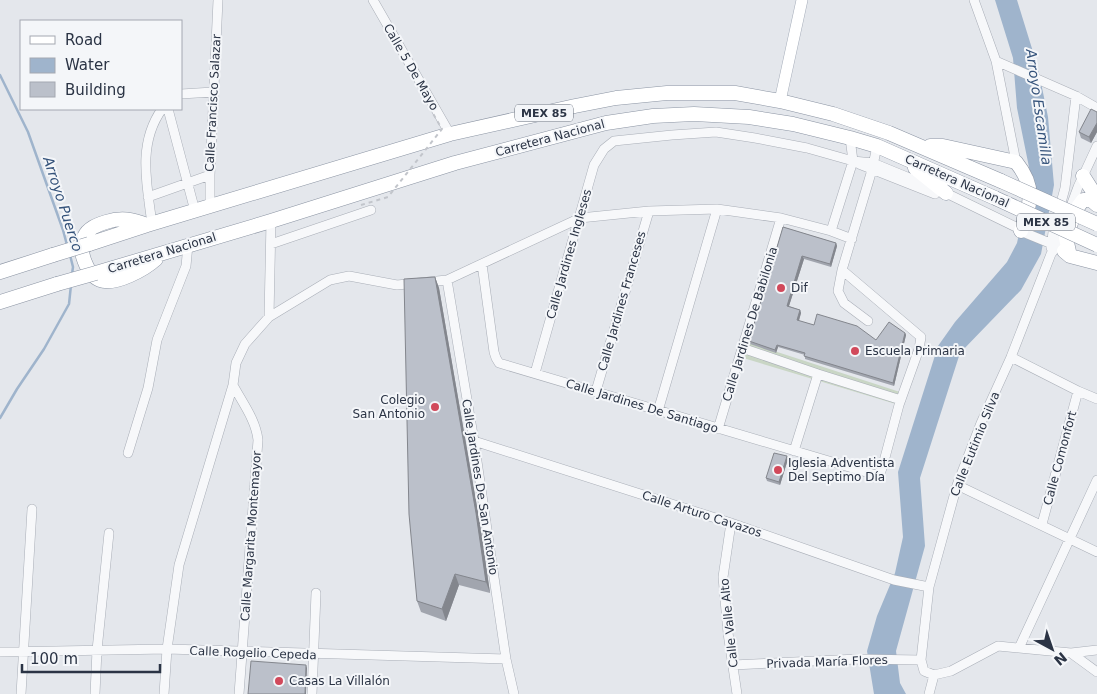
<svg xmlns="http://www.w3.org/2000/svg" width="1097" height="694" font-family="'DejaVu Sans',sans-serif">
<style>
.green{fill:#c9d6c5}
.water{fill:#9fb4cc}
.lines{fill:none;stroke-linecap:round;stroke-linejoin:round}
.stream{stroke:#9fb4cc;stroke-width:2.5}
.minor-casing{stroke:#a9aeb7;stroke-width:10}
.major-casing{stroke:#a3abb8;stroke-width:12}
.highway-casing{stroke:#8b94a3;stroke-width:15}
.minor{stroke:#f7f8fa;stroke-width:9}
.major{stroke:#fff;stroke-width:11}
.highway{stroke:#fff;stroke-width:14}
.highway-bridge-casing{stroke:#8b94a3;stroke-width:15;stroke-linecap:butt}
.path-bridge{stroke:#c2c5cb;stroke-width:2;stroke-dasharray:4 4;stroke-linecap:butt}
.highway-bridge{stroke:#fff;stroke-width:14}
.wall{fill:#a1a5ae}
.shaded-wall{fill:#83868d}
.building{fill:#bbc0ca;stroke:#83868d}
.poi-dot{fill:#d1495b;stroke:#f4f6f9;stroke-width:2}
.labels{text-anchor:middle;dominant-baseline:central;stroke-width:4;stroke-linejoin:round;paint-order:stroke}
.shield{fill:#f4f6f9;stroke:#676e7b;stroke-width:1}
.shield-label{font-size:11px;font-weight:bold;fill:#2b3445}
.street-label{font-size:12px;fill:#2b3445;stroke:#f4f6f9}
.poi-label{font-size:12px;fill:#2b3445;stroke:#f4f6f9;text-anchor:start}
.water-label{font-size:14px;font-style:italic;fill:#34527a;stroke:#f4f6f9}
</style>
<rect width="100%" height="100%" fill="#e4e7ec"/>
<path class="green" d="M 744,341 L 903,393 L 899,405 L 740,357 Z"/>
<path class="water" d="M 995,0 L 1017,0 L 1038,68 L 1048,117 L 1054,185 L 1041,254 L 1021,290 L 960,353 L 920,478 L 925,546 L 896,651 L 900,683 L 906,694 L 874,694 L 867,651 L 877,616 L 895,573 L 903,537 L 898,472 L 938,346 L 955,322 L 1007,262 L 1017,243 L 1031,177 L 1017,108 L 1013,58 Z"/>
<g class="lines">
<path class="stream" d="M 0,75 L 28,132 L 63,230 L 67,245
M 70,255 L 73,267 L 72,274
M 0,418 L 17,389 L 44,349 L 69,304 L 71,285"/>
<defs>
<path id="minor" d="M 373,0 L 450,134
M 974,0 L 996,61 L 1016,162
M 996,61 L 1076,96 L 1097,108
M 181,94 L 213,92
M 168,109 L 195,211
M 859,164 L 935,194
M 148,197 L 210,175
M 210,206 L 210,175 L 218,0
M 1068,214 L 1078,187 L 1097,146
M 152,224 C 147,185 137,144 162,109
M 1063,228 L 1057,246 L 1051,254 L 1011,357 L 981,423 L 957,485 L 929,587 L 921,660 L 924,671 L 934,675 L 951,671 L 998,646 L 1071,653 L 1097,650
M 1018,230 L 1057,246
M 831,231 L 853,161 L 850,138
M 271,244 L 371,210
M 1051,248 L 1053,232 L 1065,188 L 1076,96
M 482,264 L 494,352 L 496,358 L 499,363 L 876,475 L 881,471 L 883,465 L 899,405 L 919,349 L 921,337 L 842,270
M 447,280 L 474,441 L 506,659 L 514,694
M 269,317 L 271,221
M 868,321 L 844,303 L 838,291 L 842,270 L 872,170 L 877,146
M 742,348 L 818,374 L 901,400
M 1011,357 L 1078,391 L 1097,399
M 535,373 L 594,165 L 604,149 L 614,141 L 672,135 L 716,132 L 755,138 L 807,148 L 853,161 L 873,163 L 946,193 L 1024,231
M 233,385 C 242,402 256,420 258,440 L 239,694
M 596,391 L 649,211
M 658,411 L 717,209
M 718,429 L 781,218
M 474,441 L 731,523 L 894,580 L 929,587
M 794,451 L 818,374
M 128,453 L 148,388 L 157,340 L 186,266 L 188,245
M 957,485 L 1097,552
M 731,523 L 723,577 L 728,633 L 737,694
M 1042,524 L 1078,391
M 1019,648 L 1097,480
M 0,652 L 167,649 L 506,659
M 1071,653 L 1097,672
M 733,665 L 858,659 L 921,660
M 21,694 L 32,509
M 95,694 L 97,650 L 109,533
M 164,694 L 167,649 L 179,565 L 233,385 L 236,363 L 245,344 L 269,317 L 330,280 L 349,276 L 397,285 L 447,280 L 580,218 L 649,211 L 717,209 L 781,218 L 831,231 L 852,239
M 312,694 L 316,593
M 929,694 L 934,675"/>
<path id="major" d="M 780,101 L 802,0"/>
<path id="highway" d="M 930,146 L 943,146 L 1016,162 C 1036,187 1031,203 1021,231
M 915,168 L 946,193
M 1083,176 L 1097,198
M 147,225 C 132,219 121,217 106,222 C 97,225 88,228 84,237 C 77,249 87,275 100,280 C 115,286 145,269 156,259
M 89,244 L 147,225 L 450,134 L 575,106 L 616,98 L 667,93 L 735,93 L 780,101 L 833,114 L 889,133 L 1001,181
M 1064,251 L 1070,256 L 1097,263
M 1070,256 L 1066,238 L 1075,211 L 1083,200 L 1091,200 L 1097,205
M 0,272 L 53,255
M 96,273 L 271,221 L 455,163 L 606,123 L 653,116 L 694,114 L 749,117 L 793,124 L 850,138 L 877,146 L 995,198
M 0,302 L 57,284"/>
</defs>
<use href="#minor" class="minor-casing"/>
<use href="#major" class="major-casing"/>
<use href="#highway" class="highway-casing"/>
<use href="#minor" class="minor"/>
<use href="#major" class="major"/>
<use href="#highway" class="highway"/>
<defs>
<path id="highway-bridge" d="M 1001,181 L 1097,224
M 995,198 L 1097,245
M 53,255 L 89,244
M 57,284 L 96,273"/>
</defs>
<use href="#highway-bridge" class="highway-bridge-casing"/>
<path class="path-bridge" d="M 361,205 L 388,197 L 442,129 L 428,105"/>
<use href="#highway-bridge" class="highway-bridge"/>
</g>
<path class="wall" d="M 1097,112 L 1097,132 L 1091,143 L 1081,138 L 1079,132 Z
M 783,227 L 836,243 L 837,246 L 831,267 L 804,259 L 789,306 L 800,310 L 801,313 L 799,321 L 814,325 L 876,340 L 905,333 L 906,335 L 894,386 L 805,359 L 805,355 L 778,347 L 776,353 L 750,344 L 749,341 Z
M 435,277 L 439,288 L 480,524 L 490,593 L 459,585 L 446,621 L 421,612 L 417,601 Z
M 787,456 L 788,459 L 780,485 L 767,481 L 766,478 Z"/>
<path class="shaded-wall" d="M 1097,123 L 1097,132 L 1091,143 L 1089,137 Z
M 836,243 L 837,246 L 831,267 L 830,264 Z
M 802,256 L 804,259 L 788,309 L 787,306 Z
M 435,277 L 439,288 L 480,524 L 490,593 L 486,582 Z
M 800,310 L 801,313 L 798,323 L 797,320 Z
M 905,333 L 906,335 L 894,386 L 893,383 Z
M 777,345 L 778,347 L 776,353 L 775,350 Z
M 787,456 L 788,459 L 780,485 L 779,482 Z
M 455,574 L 459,585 L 446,621 L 442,609 Z
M 306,665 L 307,668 L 306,694 L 305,694 Z"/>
<path class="building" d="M 1091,109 L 1097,112 L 1097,123 L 1089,137 L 1079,132 Z
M 783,227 L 836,243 L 830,264 L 802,256 L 787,306 L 800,310 L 797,320 L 814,325 L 817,314 L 857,326 L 876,340 L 889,322 L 905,333 L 893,383 L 804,356 L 805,353 L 777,345 L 775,350 L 749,341 Z
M 435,277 L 476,513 L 486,582 L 455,574 L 442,609 L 417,601 L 409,514 L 404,279 Z
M 774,453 L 787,456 L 779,482 L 766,478 Z
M 251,661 L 306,665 L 305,694 L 248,694 Z"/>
<g class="poi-dot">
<circle cx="781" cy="288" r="5"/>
<circle cx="855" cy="351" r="5"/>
<circle cx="435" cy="407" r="5"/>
<circle cx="778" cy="470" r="5"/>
<circle cx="279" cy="681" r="5"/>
</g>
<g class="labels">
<g class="shield">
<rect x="515" y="104.5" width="58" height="17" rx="4"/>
<rect x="1017" y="213.5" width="58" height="17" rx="4"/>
</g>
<g class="shield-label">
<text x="544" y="113">MEX 85</text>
<text x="1046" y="222">MEX 85</text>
</g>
<g class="street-label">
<text transform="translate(411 67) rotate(60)">Calle 5 De Mayo</text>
<text transform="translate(213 103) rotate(-87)">Calle Francisco Salazar</text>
<text transform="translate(550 138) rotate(-15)">Carretera Nacional</text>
<text transform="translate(957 181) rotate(24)">Carretera Nacional</text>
<text transform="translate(162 253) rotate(-17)">Carretera Nacional</text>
<text transform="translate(569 254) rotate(-74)">Calle Jardines Ingleses</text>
<text transform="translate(622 301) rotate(-74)">Calle Jardines Franceses</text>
<text transform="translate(750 324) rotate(-73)">Calle Jardines De Babilonia</text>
<text transform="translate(642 406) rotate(17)">Calle Jardines De Santiago</text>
<text transform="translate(975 444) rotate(-68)">Calle Eutimio Silva</text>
<text transform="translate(1060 458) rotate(-75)">Calle Comonfort</text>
<text transform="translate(480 487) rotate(81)">Calle Jardines De San Antonio</text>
<text transform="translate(702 514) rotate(18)">Calle Arturo Cavazos</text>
<text transform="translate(251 536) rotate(-86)">Calle Margarita Montemayor</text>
<text transform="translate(729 623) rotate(-96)">Calle Valle Alto</text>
<text transform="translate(253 653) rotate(2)">Calle Rogelio Cepeda</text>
<text transform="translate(827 662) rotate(-2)">Privada María Flores</text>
</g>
<g class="poi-label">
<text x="791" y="288">Dif</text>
<text x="865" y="351">Escuela Primaria</text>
<text x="425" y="400" text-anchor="end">Colegio<tspan x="425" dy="14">San Antonio</tspan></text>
<text x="788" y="463">Iglesia Adventista<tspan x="788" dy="14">Del Septimo Día</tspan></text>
<text x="289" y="681">Casas La Villalón</text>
</g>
<g class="water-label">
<text transform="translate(1039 107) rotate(82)">Arroyo Escamilla</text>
<text transform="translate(63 204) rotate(72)">Arroyo Puerco</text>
</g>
</g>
<rect x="20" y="20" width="162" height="90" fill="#f4f6f9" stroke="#a4a8b1"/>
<rect x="30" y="36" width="25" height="8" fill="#ffffff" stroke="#a4a8b1"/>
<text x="65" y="45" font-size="15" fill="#2b3445">Road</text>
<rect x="30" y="58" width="25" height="15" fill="#9fb4cc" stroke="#a4a8b1"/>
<text x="65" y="70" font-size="15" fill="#2b3445">Water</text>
<rect x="30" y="82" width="25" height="15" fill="#bbc0ca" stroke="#a4a8b1"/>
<text x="65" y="95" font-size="15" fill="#2b3445">Building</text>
<g transform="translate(1052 649) rotate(140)" stroke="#f4f6f9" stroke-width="4" paint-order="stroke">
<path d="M0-4L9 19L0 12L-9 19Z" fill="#2b3445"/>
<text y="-8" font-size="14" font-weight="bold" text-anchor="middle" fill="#2b3445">N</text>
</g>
<path d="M22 664v8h138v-8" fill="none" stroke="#2b3445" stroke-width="2.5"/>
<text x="30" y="664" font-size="15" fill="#2b3445" stroke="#f4f6f9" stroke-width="4" paint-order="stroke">100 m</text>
</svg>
